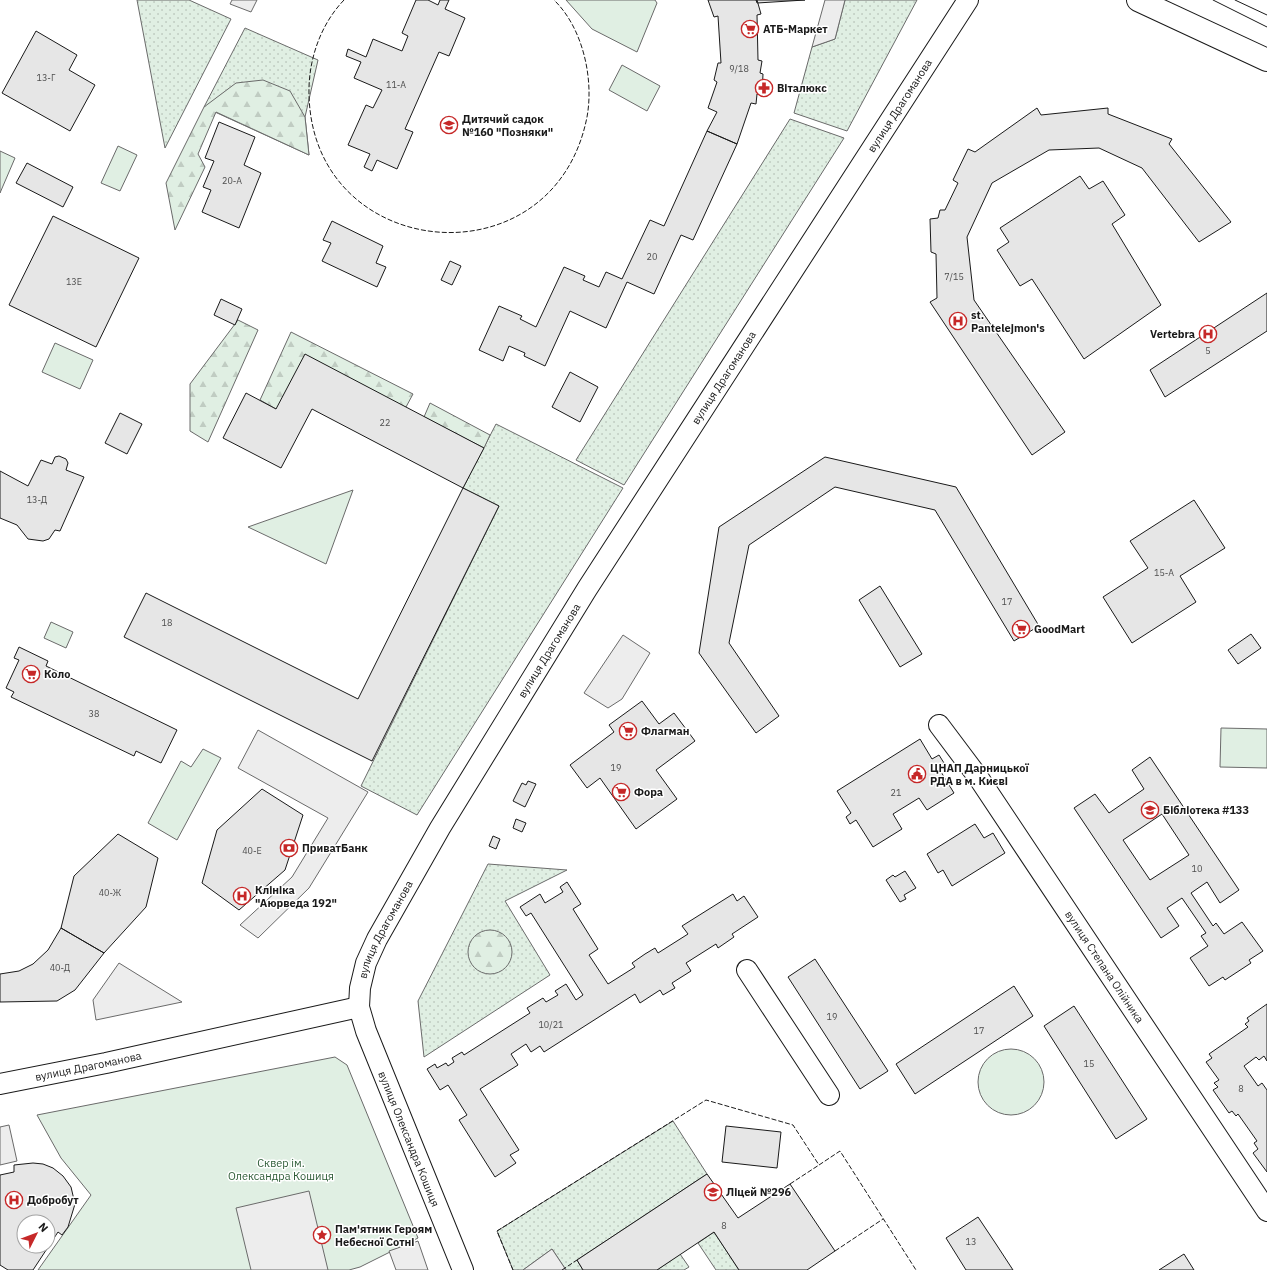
<svg xmlns="http://www.w3.org/2000/svg" width="1267" height="1270" font-family="'IBM Plex Sans',sans-serif">
<style>
.grass{fill:url(#grass-dots);stroke:#6a6a6a}
.forest{fill:url(#forest-firs);stroke:#6a6a6a}
.park{fill:#e0efe3;stroke:#6a6a6a}
.parking{fill:#ededed;stroke:#6a6a6a}
.building{fill:#e6e6e6;stroke:#1a1a1a;fill-rule:evenodd}
.lines{fill:none;stroke-linecap:round;stroke-linejoin:round}
.minor-casing{stroke:#1a1a1a;stroke-width:22}
.major-casing{stroke:#1a1a1a;stroke-width:24}
.minor{stroke:#fff;stroke-width:20}
.major{stroke:#fff;stroke-width:22}
.tram{stroke:#1a1a1a;stroke-width:1}
.fence{stroke:#1a1a1a;stroke-width:1;stroke-dasharray:5 2;stroke-linecap:butt}
.labels{text-anchor:middle;dominant-baseline:central;stroke-width:3;stroke-linejoin:round;paint-order:stroke}
.number-label{font-size:9px;fill:#4d4d4d}
.poi-label{font-size:11px;font-weight:bold;fill:#1a1a1a;stroke:#fff;text-anchor:start}
.street-label{font-size:11px;fill:#1a1a1a;stroke:#fff}
.park-label{font-size:11px;fill:#2b5a34;stroke:#fff}
</style>
<defs>
<pattern id="grass-dots" width="8" height="8" patternUnits="userSpaceOnUse"><rect width="8" height="8" fill="#e0efe3"/><path d="M2 2h.1M6 6h.1" fill="none" stroke="#c0ccc2" stroke-width="1.8" stroke-linecap="round"/></pattern>
<pattern id="forest-firs" width="22" height="20" patternUnits="userSpaceOnUse"><rect width="22" height="20" fill="#e0efe3"/><path d="M5 1l3.5 6h-7zM16 11l3.5 6h-7z" fill="#c0ccc2"/></pattern>
</defs>
<rect width="100%" height="100%" fill="#fff"/>
<path class="grass" d="M 137,0 L 189,0 L 231,19 L 165,148 Z
M 845,0 L 917,0 L 847,131 L 794,113 L 812,47 L 835,39 Z
M 245,28 L 318,60 L 305,117 L 309,155 L 204,107 Z
M 790,119 L 844,138 L 624,485 L 576,460 Z
M 496,424 L 623,488 L 417,815 L 361,786 L 499,506 L 463,488 Z
M 488,864 L 567,870 L 505,901 L 550,975 L 424,1057 L 418,1001 Z
M 673,1121 L 707,1174 L 577,1260 L 583,1270 L 566,1270 L 552,1249 L 523,1270 L 513,1270 L 497,1231 Z
M 714,1232 L 739,1270 L 716,1270 L 698,1243 Z
M 680,1254 L 689,1267 L 684,1270 L 657,1270 Z"/>
<path class="forest" d="M 263,80 L 290,91 L 305,117 L 309,155 L 216,112 L 198,154 L 205,167 L 175,230 L 166,183 L 204,107 L 236,83 Z
M 238,320 L 258,330 L 208,442 L 190,431 L 190,384 Z
M 291,332 L 413,394 L 406,407 L 276,409 L 260,400 Z
M 430,403 L 490,435 L 484,448 L 424,417 Z
M468 952a22 22 0 1 1 44 0a22 22 0 1 1-44 0Z"/>
<path class="park" d="M 566,0 L 655,0 L 657,3 L 637,52 L 592,29 Z
M 622,65 L 660,86 L 647,111 L 609,90 Z
M 118,146 L 137,155 L 120,191 L 101,183 Z
M 0,151 L 15,158 L 0,193 Z
M 55,343 L 93,360 L 80,389 L 42,372 Z
M 353,490 L 326,564 L 248,527 Z
M 51,622 L 73,632 L 66,648 L 44,638 Z
M 1221,728 L 1267,729 L 1267,768 L 1220,767 Z
M 203,749 L 221,758 L 177,840 L 148,823 L 181,761 L 191,767 Z
M978 1082a33 33 0 1 1 66 0a33 33 0 1 1-66 0Z
M 335,1057 L 347,1065 L 418,1238 L 360,1267 L 349,1270 L 38,1270 L 91,1195 L 61,1158 L 37,1115 Z"/>
<path class="parking" d="M 232,0 L 257,0 L 251,12 L 230,4 Z
M 825,0 L 845,0 L 835,39 L 812,47 Z
M 623,635 L 650,653 L 622,699 L 608,708 L 584,693 Z
M 258,730 L 368,792 L 309,888 L 258,938 L 240,925 L 292,877 L 328,818 L 238,768 Z
M 119,963 L 182,1002 L 96,1020 L 93,1000 Z
M 9,1125 L 17,1161 L 0,1165 L 0,1127 Z
M 309,1191 L 328,1270 L 251,1270 L 236,1208 Z
M 418,1241 L 428,1270 L 396,1270 L 389,1251 Z
M 552,1249 L 566,1270 L 523,1270 Z"/>
<path class="building" d="M 416,0 L 428,0 L 438,5 L 440,0 L 449,0 L 445,9 L 465,18 L 449,56 L 439,52 L 405,129 L 413,132 L 397,169 L 377,160 L 372,171 L 364,167 L 370,154 L 348,145 L 366,105 L 373,108 L 382,90 L 354,78 L 361,62 L 346,56 L 348,49 L 366,57 L 373,39 L 402,51 L 408,36 L 402,33 Z
M 708,0 L 757,0 L 761,14 L 757,15 L 758,60 L 762,61 L 760,73 L 763,74 L 762,94 L 757,94 L 756,104 L 751,103 L 737,144 L 707,131 L 717,112 L 708,108 L 717,82 L 714,80 L 718,63 L 721,63 L 718,16 L 714,17 Z
M 756,0 L 805,0 L 757,3 Z
M 36,31 L 77,55 L 69,70 L 95,85 L 70,131 L 2,93 Z
M 1037,108 L 1041,115 L 1108,108 L 1108,114 L 1172,139 L 1169,144 L 1231,222 L 1199,242 L 1142,168 L 1099,148 L 1049,150 L 992,183 L 967,237 L 974,300 L 1065,432 L 1032,455 L 930,302 L 937,298 L 936,254 L 931,252 L 930,219 L 938,218 L 940,210 L 945,210 L 958,183 L 953,180 L 968,149 L 975,152 Z
M 219,122 L 255,137 L 244,165 L 261,173 L 239,228 L 202,212 L 211,190 L 203,187 L 214,161 L 205,158 Z
M 707,131 L 737,144 L 693,240 L 681,235 L 654,294 L 627,282 L 606,328 L 570,311 L 545,366 L 524,356 L 525,353 L 509,346 L 503,361 L 479,350 L 499,306 L 522,316 L 520,319 L 536,327 L 564,267 L 585,276 L 583,280 L 599,287 L 606,272 L 622,279 L 650,220 L 664,226 Z
M 27,163 L 73,187 L 63,207 L 16,183 Z
M 1080,176 L 1089,189 L 1103,181 L 1125,215 L 1112,224 L 1161,305 L 1084,359 L 1032,279 L 1020,286 L 997,250 L 1009,242 L 1000,228 Z
M 53,216 L 139,258 L 96,347 L 9,305 Z
M 332,221 L 383,246 L 376,263 L 386,267 L 377,287 L 322,261 L 331,243 L 323,240 Z
M 450,261 L 461,266 L 452,285 L 441,280 Z
M 1267,293 L 1267,331 L 1165,397 L 1150,370 Z
M 221,299 L 242,309 L 235,325 L 214,315 Z
M 305,354 L 484,448 L 463,488 L 312,409 L 281,468 L 223,438 L 246,393 L 276,409 Z
M 570,372 L 598,387 L 580,422 L 552,407 Z
M 120,413 L 142,424 L 127,454 L 105,443 Z
M 59,456 L 66,459 L 68,463 L 66,470 L 84,477 L 60,531 L 55,530 L 49,539 L 43,541 L 28,539 L 17,525 L 0,518 L 0,471 L 28,486 L 41,460 L 52,464 L 55,457 Z
M 825,457 L 956,487 L 1039,626 L 1014,641 L 935,510 L 835,487 L 749,545 L 729,643 L 779,716 L 756,733 L 699,653 L 719,527 Z
M 463,488 L 499,506 L 372,761 L 124,637 L 146,593 L 358,699 Z
M 1194,500 L 1225,548 L 1180,576 L 1196,602 L 1132,643 L 1103,597 L 1148,568 L 1130,541 Z
M 880,586 L 922,654 L 900,667 L 859,600 Z
M 1251,634 L 1261,648 L 1238,664 L 1228,650 Z
M 19,647 L 48,661 L 46,666 L 177,730 L 161,763 L 136,751 L 134,756 L 11,697 L 14,692 L 6,688 L 19,660 L 14,658 Z
M 642,701 L 659,724 L 674,713 L 695,741 L 656,770 L 677,799 L 636,829 L 600,778 L 587,788 L 570,765 L 614,732 L 609,725 Z
M 920,739 L 932,759 L 939,755 L 944,763 L 938,767 L 954,793 L 927,810 L 919,798 L 893,814 L 902,829 L 873,847 L 856,820 L 850,824 L 846,817 L 851,813 L 837,791 Z
M 1150,757 L 1239,890 L 1220,903 L 1207,882 L 1191,893 L 1213,926 L 1216,923 L 1224,934 L 1242,922 L 1263,951 L 1249,960 L 1251,963 L 1225,980 L 1223,977 L 1209,986 L 1190,958 L 1208,946 L 1201,936 L 1206,933 L 1182,898 L 1167,908 L 1179,926 L 1161,938 L 1074,808 L 1095,794 L 1109,813 L 1144,789 L 1132,770 ZM 1162,814 L 1189,855 L 1150,880 L 1123,840 Z
M 528,781 L 536,784 L 525,807 L 513,801 L 522,783 L 526,785 Z
M 262,789 L 303,815 L 285,870 L 239,910 L 202,883 L 217,830 Z
M 516,819 L 526,823 L 522,832 L 513,828 Z
M 975,824 L 984,838 L 993,833 L 1005,853 L 952,886 L 943,870 L 938,873 L 927,854 Z
M 118,834 L 158,858 L 146,907 L 104,953 L 61,928 L 74,876 Z
M 493,836 L 500,839 L 496,849 L 489,846 Z
M 905,871 L 916,888 L 904,895 L 906,899 L 900,902 L 886,880 L 893,875 L 895,877 Z
M 567,882 L 581,904 L 573,909 L 598,949 L 589,955 L 608,984 L 635,967 L 632,963 L 645,954 L 655,948 L 658,953 L 688,934 L 682,926 L 733,894 L 737,901 L 744,896 L 758,917 L 732,934 L 734,937 L 718,948 L 716,944 L 686,963 L 691,971 L 672,983 L 675,988 L 663,995 L 660,990 L 640,1003 L 635,994 L 544,1052 L 540,1046 L 531,1052 L 526,1044 L 511,1054 L 518,1065 L 480,1089 L 519,1150 L 510,1155 L 516,1163 L 495,1177 L 459,1120 L 467,1115 L 448,1085 L 440,1090 L 427,1069 L 435,1064 L 437,1068 L 446,1063 L 448,1066 L 454,1062 L 452,1058 L 462,1052 L 464,1055 L 530,1013 L 527,1008 L 543,998 L 546,1002 L 558,995 L 555,991 L 566,984 L 576,1000 L 583,995 L 531,913 L 526,916 L 520,907 L 540,894 L 545,903 L 563,892 L 560,887 Z
M 61,928 L 104,953 L 75,990 L 57,1001 L 0,1002 L 0,974 L 19,971 L 33,964 L 48,950 Z
M 815,959 L 888,1071 L 860,1089 L 788,977 Z
M 1014,986 L 1033,1016 L 915,1094 L 896,1064 Z
M 1267,1004 L 1267,1061 L 1264,1056 L 1259,1060 L 1256,1057 L 1244,1066 L 1258,1086 L 1262,1083 L 1267,1090 L 1267,1172 L 1253,1153 L 1258,1149 L 1254,1143 L 1257,1141 L 1238,1114 L 1236,1116 L 1232,1111 L 1229,1113 L 1213,1090 L 1218,1087 L 1214,1083 L 1219,1080 L 1206,1062 L 1212,1058 L 1209,1054 L 1248,1027 L 1245,1024 L 1249,1021 L 1247,1018 Z
M 1074,1006 L 1147,1119 L 1116,1139 L 1044,1026 Z
M 726,1126 L 781,1132 L 777,1168 L 722,1162 Z
M 33,1163 L 43,1164 L 53,1168 L 63,1176 L 71,1187 L 75,1204 L 68,1227 L 62,1235 L 58,1232 L 33,1270 L 8,1270 L 0,1265 L 0,1175 L 14,1172 L 14,1165 ZM 24,1222 L 48,1222 L 48,1246 L 24,1246 Z
M 707,1174 L 738,1218 L 790,1184 L 835,1251 L 807,1270 L 739,1270 L 714,1232 L 657,1270 L 583,1270 L 577,1260 Z
M 978,1217 L 996,1244 L 1013,1270 L 966,1270 L 946,1238 Z
M 1184,1254 L 1194,1270 L 1159,1270 Z"/>
<g class="lines">
<defs>
<g id="minor">
<path id="s1" d="M 939,725 L 978,777 L 1267,1211"/>
<path d="M 747,970 L 829,1095"/>
<path id="s2" d="M 0,1084 L 106,1063 L 359,1007"/>
<path id="s3" d="M 463,1270 L 366,1031 L 359,1007 L 360,988 L 366,963 L 377,939 L 440,828 L 587,589 L 968,0"/>
</g>
<path id="major" d="M 1138,0 L 1267,60"/>
</defs>
<use href="#minor" class="minor-casing"/>
<use href="#major" class="major-casing"/>
<use href="#minor" class="minor"/>
<use href="#major" class="major"/>
<path class="tram" d="M 1213,0 L 1267,27
M 1235,0 L 1267,15"/>
<path class="fence" d="M 344,0 C 320,25 308,61 309,95 C 313,263 554,285 587,117 C 594,79 583,28 554,0
M 790,1184 L 819,1165
M 835,1251 L 883,1219
M 513,1270 L 497,1231 L 706,1100 L 793,1125 L 819,1165 L 840,1151 L 916,1270
M 562,1270 L 577,1260"/>
</g>
<defs>
<symbol id="supermarket-ring" viewBox="-11 -11 22 22"><circle r="9.5" fill="#fff" stroke="#c62828" stroke-width="1.5"/><path d="M-6-5.5h2.5l.6 2H6L4.5 2H-2.5L-4.4-4H-6ZM-1.5 3.2a1.3 1.3 0 1 0 .1 0ZM3 3.2a1.3 1.3 0 1 0 .1 0Z" fill="#c62828"/></symbol>
<symbol id="pharmacy-ring" viewBox="-11 -11 22 22"><circle r="9.5" fill="#fff" stroke="#c62828" stroke-width="1.5"/><path d="M-2-6h4v4h4v4h-4v4h-4v-4h-4v-4h4Z" fill="#c62828"/></symbol>
<symbol id="school-ring" viewBox="-11 -11 22 22"><circle r="9.5" fill="#fff" stroke="#c62828" stroke-width="1.5"/><path d="M0-5L7-2L0 1L-7-2ZM-4 1L0 2.5L4 1V4Q0 6-4 4Z" fill="#c62828"/></symbol>
<symbol id="hospital-ring" viewBox="-11 -11 22 22"><circle r="9.5" fill="#fff" stroke="#c62828" stroke-width="1.5"/><path d="M-5-5h3v3.5h4V-5h3V5h-3V1.5h-4V5h-3Z" fill="#c62828"/></symbol>
<symbol id="civic-ring" viewBox="-11 -11 22 22"><circle r="9.5" fill="#fff" stroke="#c62828" stroke-width="1.5"/><path d="M-.6-6.5H3V-4.5H.6V-3L4-1V1h2V6H-6V1h2V-1L-.6-3ZM-1.2 2.5V6h2.4V2.5Z" fill="#c62828"/></symbol>
<symbol id="bank-ring" viewBox="-11 -11 22 22"><circle r="9.5" fill="#fff" stroke="#c62828" stroke-width="1.5"/><path d="M-6-4H6V4H-6ZM0-2.3a2.3 2.3 0 1 0 0 4.6a2.3 2.3 0 1 0 0-4.6Z" fill="#c62828"/></symbol>
<symbol id="sight-ring" viewBox="-11 -11 22 22"><circle r="9.5" fill="#fff" stroke="#c62828" stroke-width="1.5"/><path d="M0-6L1.8-2.2L6-1.7L2.9 1.2L3.7 5.4L0 3.3L-3.7 5.4L-2.9 1.2L-6-1.7L-1.8-2.2Z" fill="#c62828"/></symbol>
</defs>
<g fill-rule="evenodd">
<use href="#supermarket-ring" x="740" y="19" width="20" height="20"/>
<use href="#pharmacy-ring" x="754" y="78" width="20" height="20"/>
<use href="#school-ring" x="439" y="115" width="20" height="20"/>
<use href="#hospital-ring" x="948" y="311" width="20" height="20"/>
<use href="#hospital-ring" x="1198" y="324" width="20" height="20"/>
<use href="#supermarket-ring" x="1011" y="619" width="20" height="20"/>
<use href="#supermarket-ring" x="21" y="664" width="20" height="20"/>
<use href="#supermarket-ring" x="618" y="721" width="20" height="20"/>
<use href="#civic-ring" x="907" y="764" width="20" height="20"/>
<use href="#supermarket-ring" x="611" y="782" width="20" height="20"/>
<use href="#school-ring" x="1140" y="800" width="20" height="20"/>
<use href="#bank-ring" x="279" y="838" width="20" height="20"/>
<use href="#hospital-ring" x="232" y="886" width="20" height="20"/>
<use href="#school-ring" x="703" y="1182" width="20" height="20"/>
<use href="#hospital-ring" x="4" y="1190" width="20" height="20"/>
<use href="#sight-ring" x="312" y="1225" width="20" height="20"/>
</g>
<g class="labels">
<g class="number-label">
<text x="739" y="68">9/18</text>
<text x="46" y="77">13-Г</text>
<text x="396" y="84">11-А</text>
<text x="232" y="180">20-А</text>
<text x="652" y="256">20</text>
<text x="954" y="276">7/15</text>
<text x="74" y="281">13Е</text>
<text x="1208" y="350">5</text>
<text x="385" y="422">22</text>
<text x="37" y="499">13-Д</text>
<text x="1164" y="572">15-А</text>
<text x="1007" y="601">17</text>
<text x="167" y="622">18</text>
<text x="94" y="713">38</text>
<text x="616" y="767">19</text>
<text x="896" y="792">21</text>
<text x="252" y="850">40-Е</text>
<text x="1197" y="868">10</text>
<text x="110" y="892">40-Ж</text>
<text x="60" y="967">40-Д</text>
<text x="832" y="1016">19</text>
<text x="551" y="1024">10/21</text>
<text x="979" y="1030">17</text>
<text x="1089" y="1063">15</text>
<text x="1241" y="1088">8</text>
<text x="724" y="1225">8</text>
<text x="971" y="1241">13</text>
</g>
<g class="poi-label">
<text x="763" y="29">АТБ-Маркет</text>
<text x="777" y="88">Віталюкс</text>
<text x="462" y="119">Дитячий садок<tspan x="462" dy="13">№160 "Позняки"</tspan></text>
<text x="971" y="315">st.<tspan x="971" dy="13">Pantelejmon's</tspan></text>
<text x="1195" y="334" text-anchor="end">Vertebra</text>
<text x="1034" y="629">GoodMart</text>
<text x="44" y="674">Коло</text>
<text x="641" y="731">Флагман</text>
<text x="930" y="768">ЦНАП Дарницької<tspan x="930" dy="13">РДА в м. Києві</tspan></text>
<text x="634" y="792">Фора</text>
<text x="1163" y="810">Бібліотека #133</text>
<text x="302" y="848">ПриватБанк</text>
<text x="255" y="890">Клініка<tspan x="255" dy="13">"Аюрведа 192"</tspan></text>
<text x="726" y="1192">Ліцей №296</text>
<text x="27" y="1200">Добробут</text>
<text x="335" y="1229">Пам'ятник Героям<tspan x="335" dy="13">Небесної Сотні</tspan></text>
</g>
<g class="street-label">
<text stroke="none"><textPath href="#s3" startOffset="1338">вулиця Драгоманова</textPath></text>
<text stroke="none"><textPath href="#s3" startOffset="1014">вулиця Драгоманова</textPath></text>
<text stroke="none"><textPath href="#s3" startOffset="690">вулиця Драгоманова</textPath></text>
<text stroke="none"><textPath href="#s3" startOffset="366">вулиця Драгоманова</textPath></text>
<text stroke="none"><textPath href="#s1" startOffset="293">вулиця Степана Олійника</textPath></text>
<text stroke="none"><textPath href="#s2" startOffset="90">вулиця Драгоманова</textPath></text>
<text transform="translate(409 1139) rotate(68)">вулиця Олександра Кошиця</text>
</g>
<g class="park-label">
<text x="281" y="1163">Сквер ім.<tspan x="281" dy="13">Олександра Кошиця</tspan></text>
</g>
</g>
<g transform="translate(36 1234) rotate(48)"><circle r="19" fill="#ffffff" stroke="#a3a3a3"/>
<path d="M0-3L7 15L0 10L-7 15Z" fill="#c62828"/>
<text y="-6" font-size="11" font-weight="bold" text-anchor="middle" fill="#1a1a1a">N</text>
</g>
</svg>
